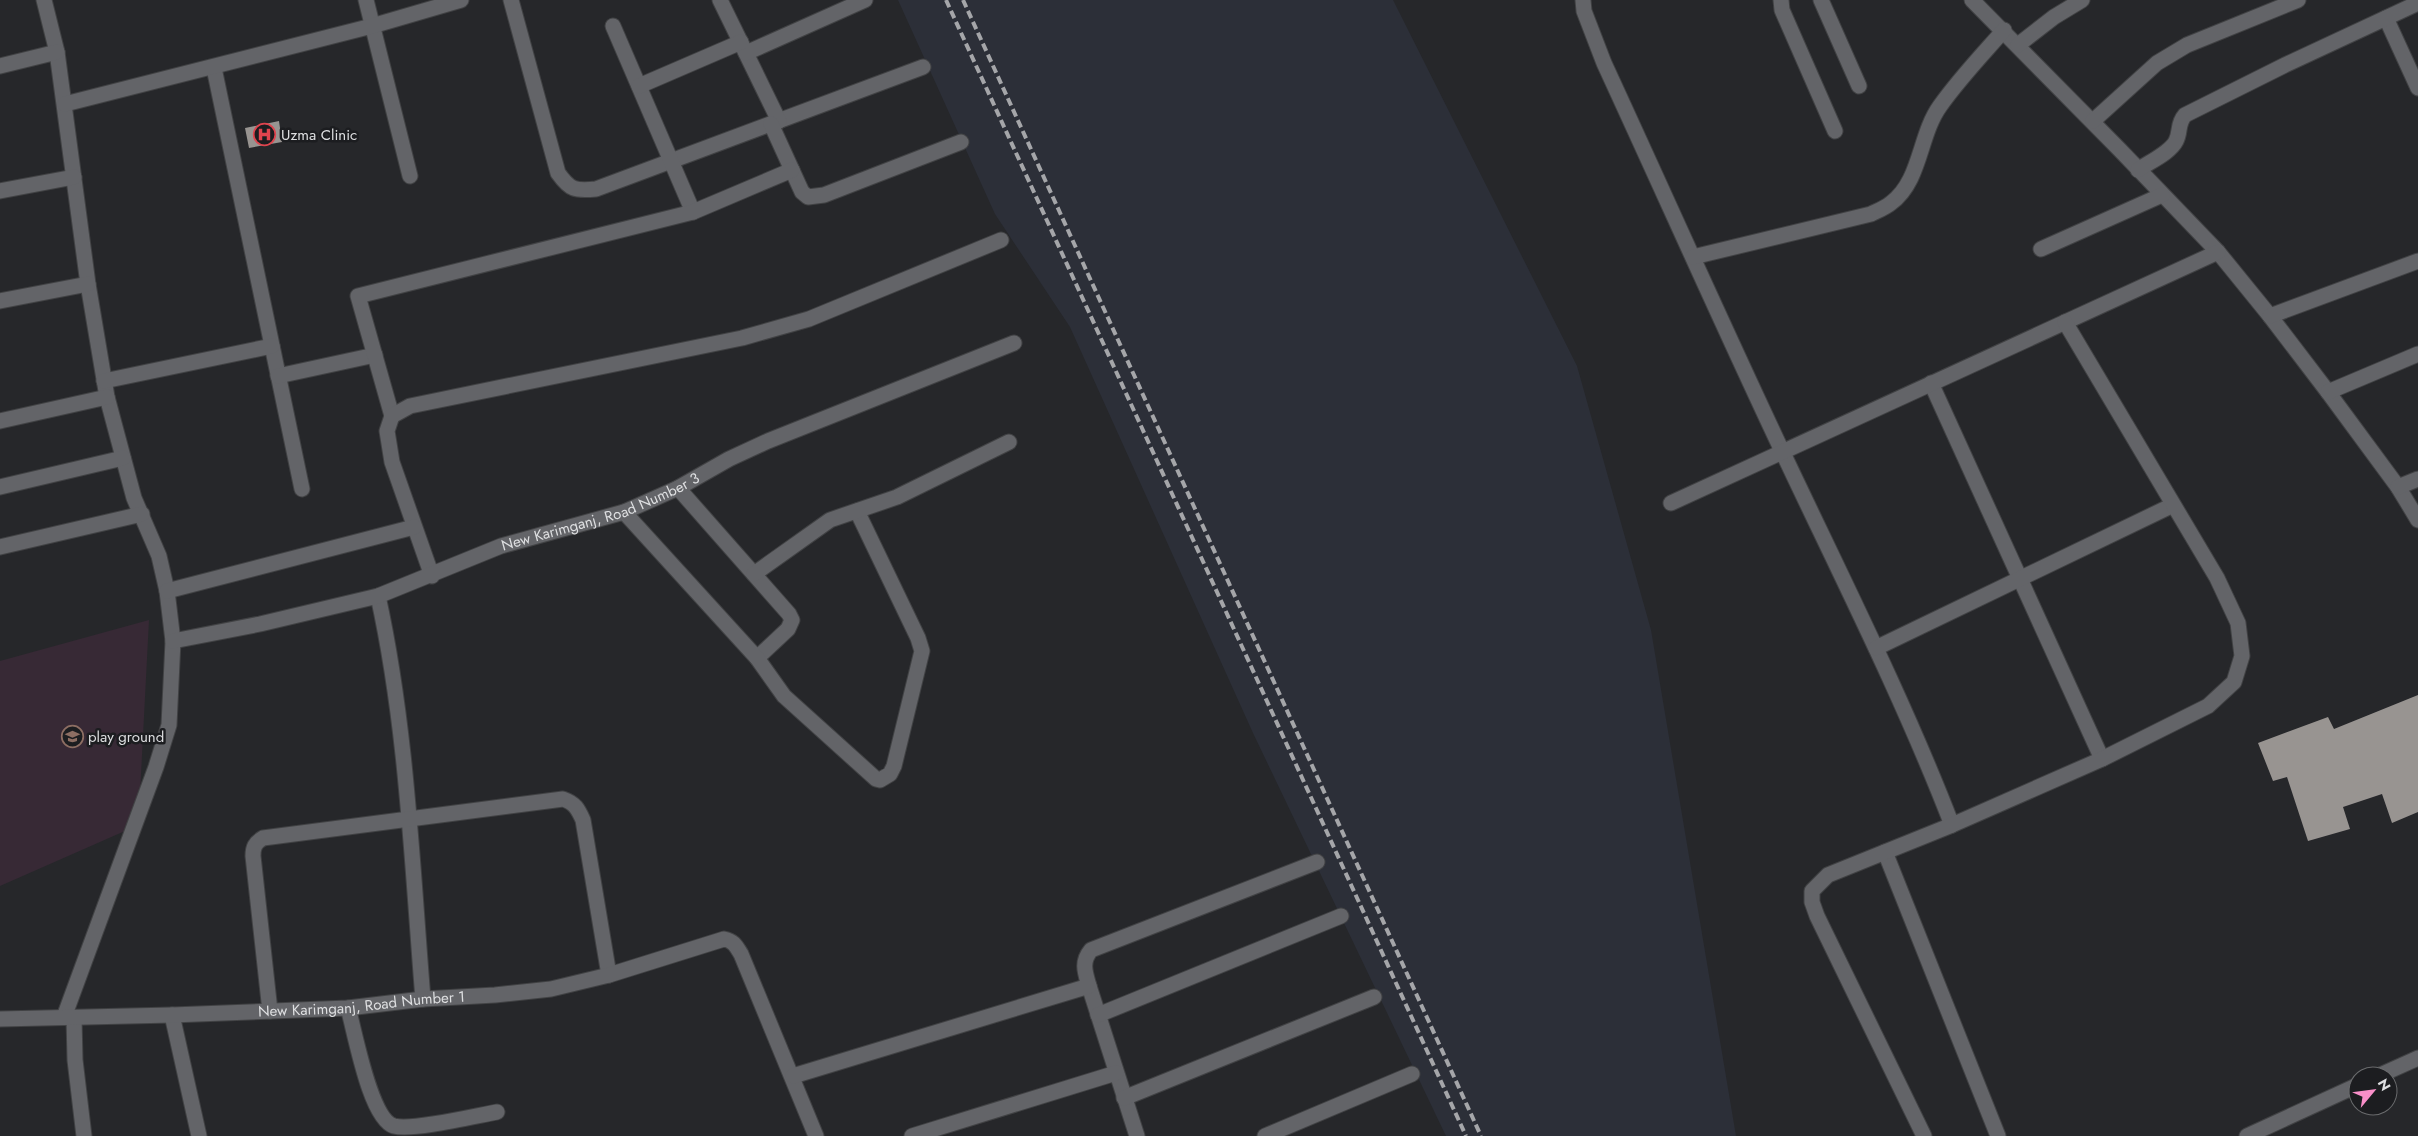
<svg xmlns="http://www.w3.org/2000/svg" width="2418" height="1136" font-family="Jost,sans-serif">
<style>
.built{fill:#2c2f38}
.education{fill:#372935}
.building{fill:#989491}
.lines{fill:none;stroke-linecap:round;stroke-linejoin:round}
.minor-casing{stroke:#414244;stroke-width:17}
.minor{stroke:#636468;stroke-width:15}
.rail{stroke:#a5a6a9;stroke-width:4;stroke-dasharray:8 4;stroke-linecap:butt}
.labels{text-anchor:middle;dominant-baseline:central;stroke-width:5;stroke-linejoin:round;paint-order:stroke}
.poi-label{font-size:15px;fill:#dedfe1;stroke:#1c1d20;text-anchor:start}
.street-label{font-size:15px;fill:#dedfe1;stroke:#1c1d20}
</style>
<rect width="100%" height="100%" fill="#26272a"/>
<path class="built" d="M 898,0 L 1393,0 L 1577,366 L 1651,630 L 1736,1136 L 1446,1136 L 1253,733 L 1070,327 L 995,214 Z"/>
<path class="education" d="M 149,620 L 139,813 L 134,827 L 0,886 L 0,661 Z"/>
<path class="building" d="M 279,121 L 282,142 L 249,148 L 245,128 Z
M 2418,695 L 2418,812 L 2392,823 L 2382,794 L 2343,807 L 2350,829 L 2308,841 L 2287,777 L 2273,781 L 2258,743 L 2328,717 L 2334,729 Z"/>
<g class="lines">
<defs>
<g id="minor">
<path d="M 44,0 L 57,52 L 88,284 L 107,397 L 134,498 L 159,556 L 167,591 L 173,641 L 169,725 L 156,767 L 64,1017"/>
<path d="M 366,0 L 410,176"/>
<path d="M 511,0 L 558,173 C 570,190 575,191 596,189 L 923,67"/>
<path d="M 720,0 L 779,121"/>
<path d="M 1583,0 L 1584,11 L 1604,63 C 1664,193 1722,324 1783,453 C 1841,576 1903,698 1952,825"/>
<path d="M 1781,0 L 1782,10 L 1835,131"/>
<path d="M 1821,0 L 1859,86"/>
<path d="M 1972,0 L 2120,150 L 2218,252 L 2270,316 L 2328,392 L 2398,487 L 2418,520"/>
<path d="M 2386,18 L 2418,88"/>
<path d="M 613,26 L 693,212"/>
<path d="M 2018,45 L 2054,17 L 2082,0"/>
<path d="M 746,53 L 865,0"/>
<path d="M 0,66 L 57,52"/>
<path d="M 214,68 L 302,489"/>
<path d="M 639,86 L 741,42"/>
<path d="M 65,104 L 372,26 L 461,0"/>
<path d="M 2093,121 L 2157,63 L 2187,45 L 2298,0"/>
<path d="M 771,124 L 802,192 L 808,197 L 824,195 L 961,142"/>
<path d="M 2138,170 C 2149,162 2170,153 2176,141 C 2181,131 2177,124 2185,115 L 2285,65 L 2418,3"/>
<path d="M 0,191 L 74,177"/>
<path d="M 2041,249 L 2162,195"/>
<path d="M 1693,257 L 1871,214 C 1877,211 1885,208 1891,203 C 1921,181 1919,135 1940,106 C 1959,79 1982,55 2004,30"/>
<path d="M 0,301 L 88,284"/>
<path d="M 2270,316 L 2418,261"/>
<path d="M 278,376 L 375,355"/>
<path d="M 104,381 L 272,346"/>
<path d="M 1931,383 L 2102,759"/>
<path d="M 2328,392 L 2418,354"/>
<path d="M 392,416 L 358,296 L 693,212 L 792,170"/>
<path d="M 0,421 L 107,397"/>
<path d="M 0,487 L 123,458"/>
<path d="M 2398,487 L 2418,479"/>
<path d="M 678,488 L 789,614 L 792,620 L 788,629 L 757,658"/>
<path d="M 1671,503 L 2218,252"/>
<path d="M 624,512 L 757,658 L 784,696 L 876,779 L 880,780 L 890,774 L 894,766 L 922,651 L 918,638 L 857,511"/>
<path d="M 0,547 L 142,514"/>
<path d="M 754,574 L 830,520 L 897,497 L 1009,442"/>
<path d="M 432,576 L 392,462 L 387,431 L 392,416 L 410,406 L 742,338 L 809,319 L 1001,240"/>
<path d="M 167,591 L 414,527"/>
<path d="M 378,596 C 407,728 412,865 423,999"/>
<path id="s1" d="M 173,641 L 260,624 L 378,596 L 501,546 L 624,512 L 678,488 L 729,459 L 768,441 L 1014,343"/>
<path d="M 1876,648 L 2173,505"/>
<path d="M 1885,852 L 1998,1136"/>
<path d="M 1089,986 L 1137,1136"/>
<path d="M 348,1008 C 355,1032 370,1119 394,1126 C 413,1131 475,1116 497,1112"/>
<path d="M 270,1011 L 253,856 C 253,847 255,843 263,838 L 563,799 C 575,803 578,809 583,820 L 609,975"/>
<path d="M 172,1015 L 199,1136"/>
<path d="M 1098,1015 L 1341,916"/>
<path d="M 74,1018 L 75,1060 L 84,1136"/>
<path id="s2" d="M 0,1019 L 172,1015 L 348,1008 L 423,999 L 495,995 L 551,989 L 609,975 L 724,939 C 734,941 736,946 741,954 L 816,1136"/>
<path d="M 793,1076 L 1089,986 C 1085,972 1081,962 1091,950 L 1317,862"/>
<path d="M 2378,1076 L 2418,1058"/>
<path d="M 1124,1098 L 1374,997"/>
<path d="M 912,1136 L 1116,1073"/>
<path d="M 1265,1136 L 1412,1074"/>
<path d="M 1924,1136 L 1817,916 L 1812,902 L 1812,891 L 1828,875 L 1952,825 L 2102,759 L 2208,706 L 2234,682 L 2242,656 L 2238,623 L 2217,578 L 2065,322"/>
<path d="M 2247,1136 L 2358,1085"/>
</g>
</defs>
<use href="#minor" class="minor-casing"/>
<use href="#minor" class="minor"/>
<path class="rail" d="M 946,0 L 1466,1136
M 963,0 L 1481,1136"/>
</g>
<defs>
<symbol id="hospital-ring" viewBox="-11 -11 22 22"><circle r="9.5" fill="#1c1d20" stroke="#e0444e" stroke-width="1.5"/><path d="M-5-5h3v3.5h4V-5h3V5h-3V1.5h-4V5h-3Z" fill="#e0444e"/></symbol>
<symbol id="school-ring" viewBox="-11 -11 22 22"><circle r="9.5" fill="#1c1d20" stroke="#8d6e63" stroke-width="1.5"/><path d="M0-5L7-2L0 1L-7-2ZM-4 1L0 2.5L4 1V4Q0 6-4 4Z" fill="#8d6e63"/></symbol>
</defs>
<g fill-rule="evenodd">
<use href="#hospital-ring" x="252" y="122" width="25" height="25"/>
<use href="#school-ring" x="60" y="724" width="25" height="25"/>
</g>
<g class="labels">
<g class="poi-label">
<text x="281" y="135">Uzma Clinic</text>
<text x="88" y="737">play ground</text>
</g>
<g class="street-label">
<text stroke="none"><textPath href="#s1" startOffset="448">New Karimganj, Road Number 3</textPath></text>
<text stroke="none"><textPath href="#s2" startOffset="362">New Karimganj, Road Number 1</textPath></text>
</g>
</g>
<g transform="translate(2373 1091) rotate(61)"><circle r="24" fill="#1c1d20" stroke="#6a6b6d"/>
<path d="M0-4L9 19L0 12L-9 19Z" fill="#f98fc9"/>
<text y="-8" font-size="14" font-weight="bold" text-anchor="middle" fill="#dedfe1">N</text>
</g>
</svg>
